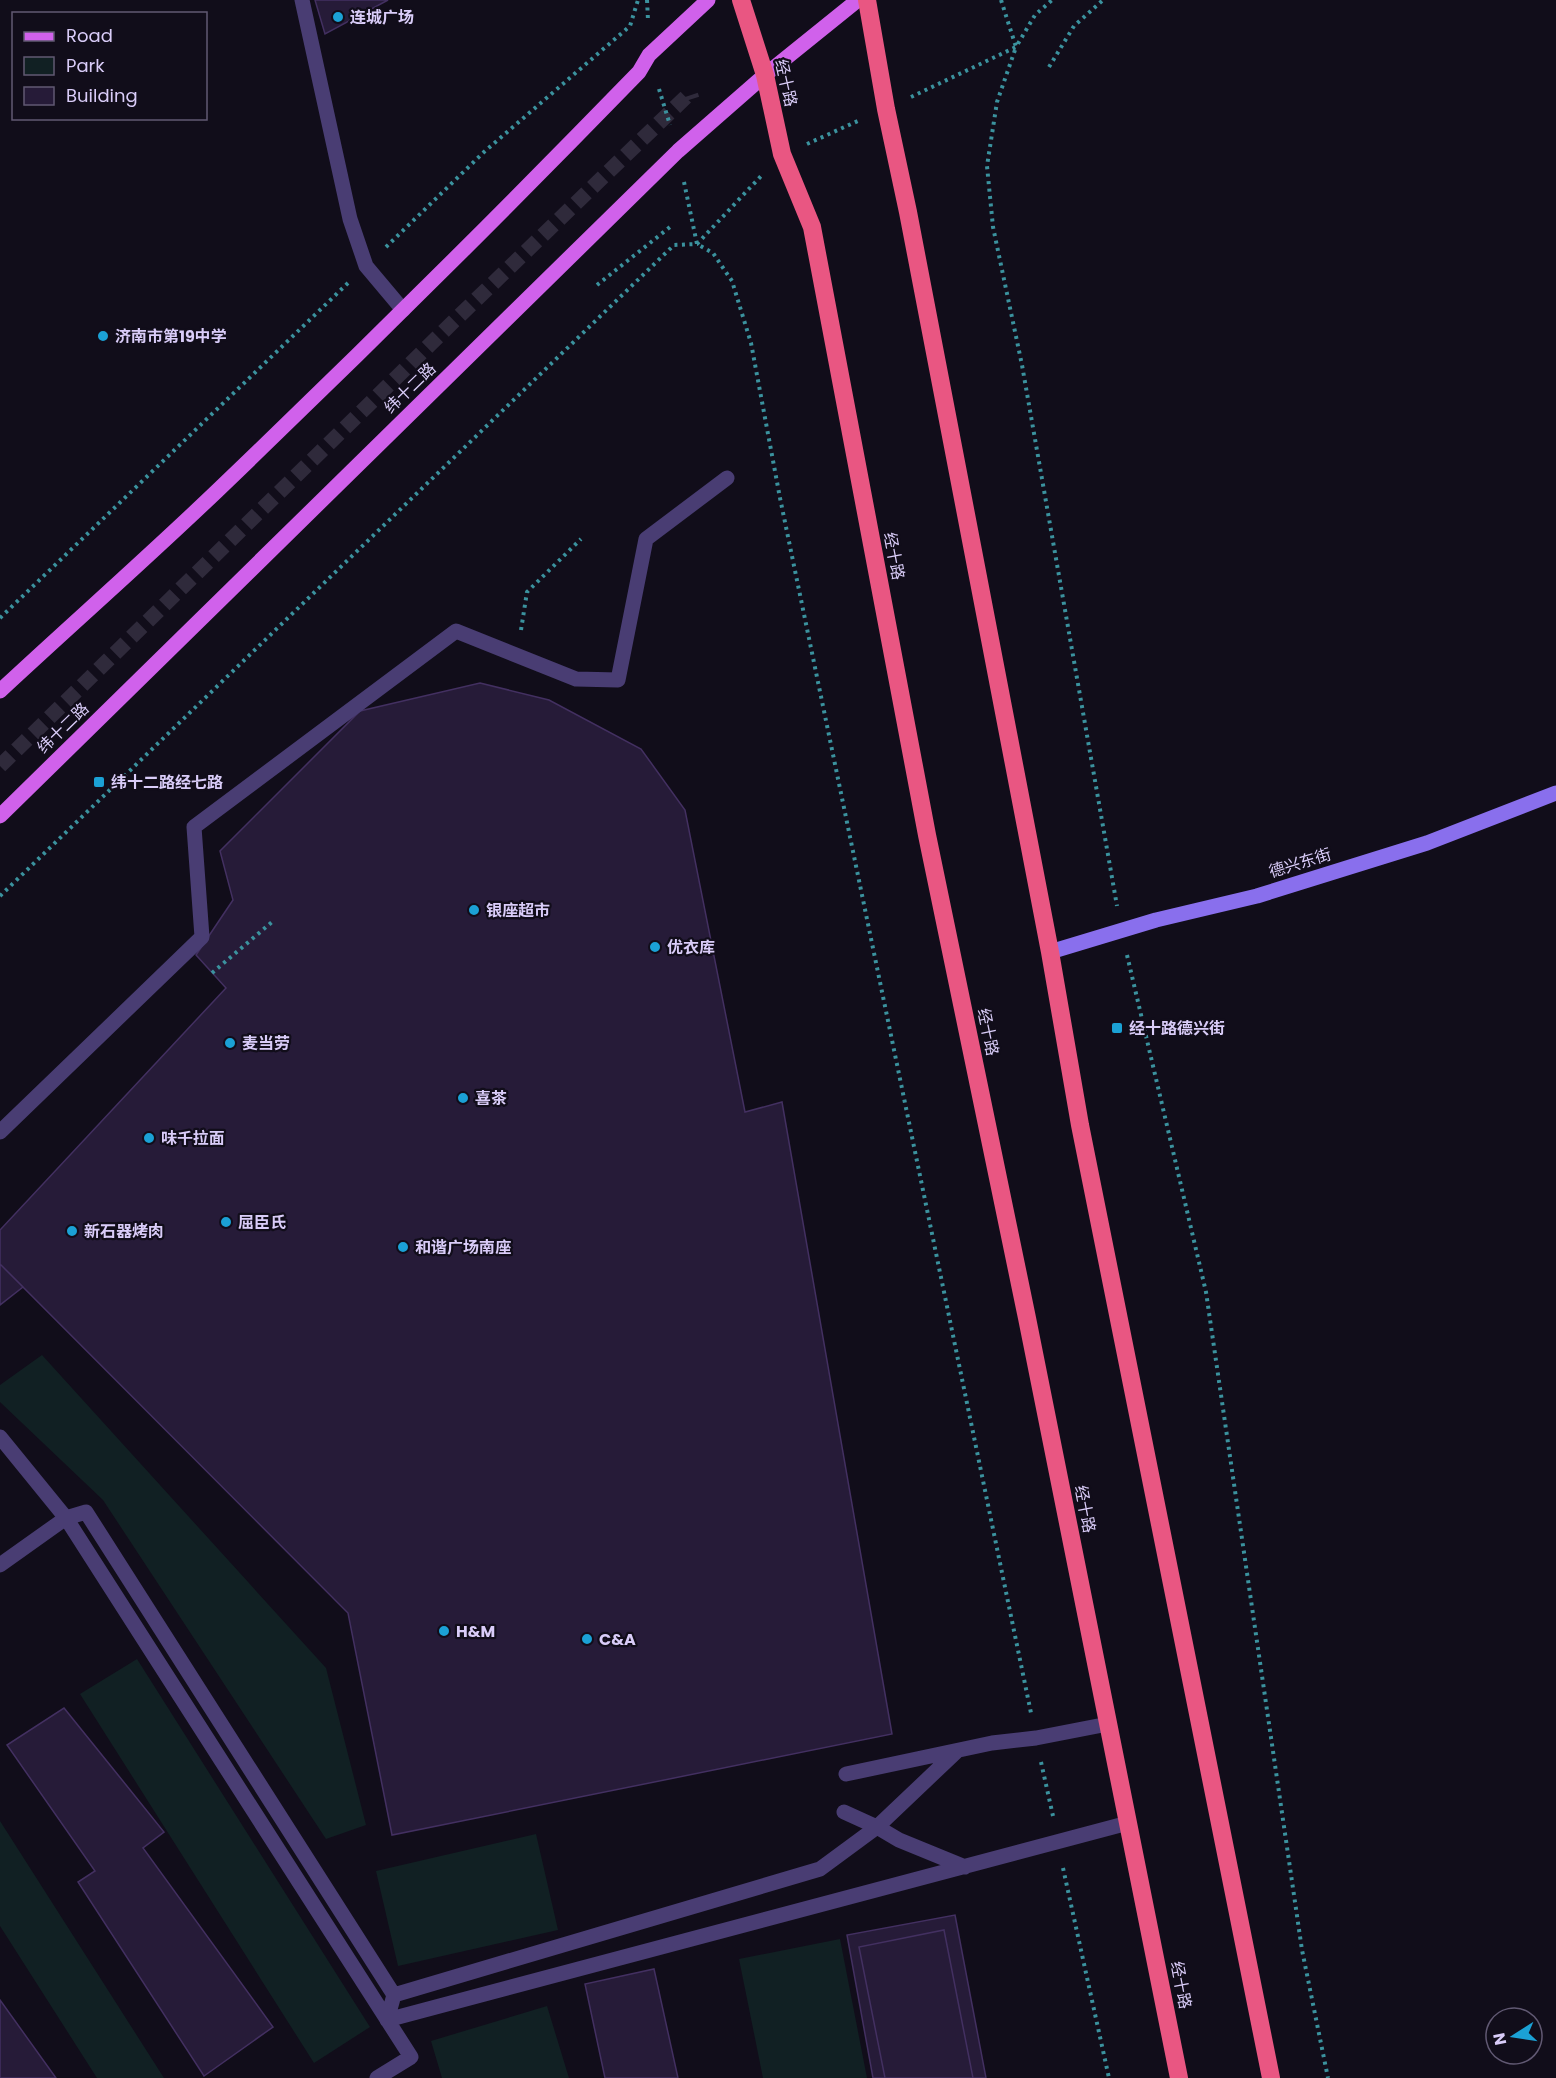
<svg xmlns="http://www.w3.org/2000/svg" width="1556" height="2078" font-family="Poppins,'Noto Sans SC',sans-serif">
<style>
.green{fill:#112023}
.building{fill:#261b38;stroke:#433061;stroke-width:1.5}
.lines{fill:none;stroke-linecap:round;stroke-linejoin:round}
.street-tunnel{stroke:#2f2a3b;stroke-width:15;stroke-dasharray:15 8;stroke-linecap:butt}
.path{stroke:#3b929e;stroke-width:4;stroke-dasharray:3 4.5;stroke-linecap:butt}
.street{stroke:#493d73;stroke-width:15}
.secondary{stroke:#896fed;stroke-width:15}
.primary{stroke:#d061eb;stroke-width:15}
.highway{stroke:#e95682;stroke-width:18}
.poi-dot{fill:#1ba1d5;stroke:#110d1a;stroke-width:2}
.labels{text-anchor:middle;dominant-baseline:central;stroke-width:4.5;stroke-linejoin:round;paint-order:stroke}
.poi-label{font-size:16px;font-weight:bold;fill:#d9ccf8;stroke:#110d1a;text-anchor:start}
.street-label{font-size:16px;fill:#d9ccf8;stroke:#110d1a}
</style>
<rect width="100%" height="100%" fill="#110d1a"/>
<path class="green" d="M 42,1355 L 326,1668 L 366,1825 L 326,1839 L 103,1500 L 0,1402 L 0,1385 Z
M 137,1659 L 370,2027 L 314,2063 L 80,1694 Z
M 0,1821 L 164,2078 L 97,2078 L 0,1926 Z
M 536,1834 L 558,1930 L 398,1966 L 376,1871 Z
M 840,1939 L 867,2078 L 763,2078 L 739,1959 Z
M 547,2006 L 569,2078 L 442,2078 L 431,2041 Z"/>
<path class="building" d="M 315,0 L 388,0 L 325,34 Z
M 480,683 L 549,700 L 641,749 L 685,810 L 745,1112 L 782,1102 L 892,1734 L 392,1835 L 348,1613 L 0,1264 L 0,1230 L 226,988 L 196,955 L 233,900 L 220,851 L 360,711 Z
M 0,1264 L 23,1287 L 0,1305 Z
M 64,1708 L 164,1832 L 143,1848 L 273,2027 L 204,2076 L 78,1882 L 95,1871 L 7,1745 Z
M 955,1915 L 986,2078 L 873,2078 L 847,1935 Z
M 944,1930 L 973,2078 L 885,2078 L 859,1947 Z
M 654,1969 L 678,2078 L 605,2078 L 585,1984 Z
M 0,2000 L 56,2078 L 0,2078 Z"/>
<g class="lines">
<path class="street-tunnel" d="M 0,766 L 454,321 L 690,93 L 692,99"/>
<path class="path" d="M 647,0 L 648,20
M 1001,0 L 1016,47 L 997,102 L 987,166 L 993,227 L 1022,365 L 1117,906
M 1049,67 L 1074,26 L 1103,0
M 659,89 L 670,125
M 911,97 L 1016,47 L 1035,15 L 1052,0
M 807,144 L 860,120
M 684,182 L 697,244 L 713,253 L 732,281 L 751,343 L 780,498 L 1031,1713
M 386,247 L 484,152 L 630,26 L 638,0
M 597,285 L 670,227
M 0,618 L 348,283
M 521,630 L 527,592 L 581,539
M 0,896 L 674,245 L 697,244 L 762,175
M 1127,955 L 1206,1292 L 1302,1950 L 1328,2078
M 212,973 L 272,922
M 1041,1762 L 1053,1816
M 1063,1868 L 1109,2078"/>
<path class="street" d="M 302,0 L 350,219 L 366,266 L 403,310
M 0,1132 L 202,937 L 194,827 L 456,631 L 576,679 L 618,680 L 646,539 L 727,478
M 0,1437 L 66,1518 L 411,2057 L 377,2078
M 0,1565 L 66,1518 L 86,1512 L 394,1995 L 387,2020
M 846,1774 L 992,1743 L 1036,1738 L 1108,1724
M 844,1812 L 877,1827 L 899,1840 L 965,1867
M 394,1995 L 820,1869 L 877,1827 L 957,1751
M 387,2020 L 1128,1823"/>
<path class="secondary" d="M 1050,952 L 1156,920 L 1257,896 L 1427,843 L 1556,793"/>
<path class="primary" d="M 0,691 C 72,624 146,559 217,491 C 360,354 501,214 639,72 L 649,55 L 708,0
M 0,816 L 678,151 L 765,75 L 858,0"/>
<path class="highway" d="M 741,0 L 765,75 L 782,154 L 812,227 L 927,835 L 1027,1318 L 1179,2078
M 867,0 L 886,109 L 908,212 L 1050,952 L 1080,1125 L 1271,2078"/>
</g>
<g class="poi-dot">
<circle cx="338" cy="17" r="6"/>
<circle cx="103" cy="336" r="6"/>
<rect x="93" y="776" width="12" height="12" rx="3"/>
<circle cx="474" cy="910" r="6"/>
<circle cx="655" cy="947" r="6"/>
<rect x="1111" y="1022" width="12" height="12" rx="3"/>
<circle cx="230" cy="1043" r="6"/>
<circle cx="463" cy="1098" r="6"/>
<circle cx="149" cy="1138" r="6"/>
<circle cx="226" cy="1222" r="6"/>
<circle cx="72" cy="1231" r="6"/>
<circle cx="403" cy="1247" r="6"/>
<circle cx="444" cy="1631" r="6"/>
<circle cx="587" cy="1639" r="6"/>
</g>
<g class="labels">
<g class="poi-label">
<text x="350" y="17">连城广场</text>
<text x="115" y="336">济南市第19中学</text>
<text x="111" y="782">纬十二路经七路</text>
<text x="486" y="910">银座超市</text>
<text x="667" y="947">优衣库</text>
<text x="1129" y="1028">经十路德兴街</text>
<text x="242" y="1043">麦当劳</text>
<text x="475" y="1098">喜茶</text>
<text x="161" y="1138">味千拉面</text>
<text x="238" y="1222">屈臣氏</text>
<text x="84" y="1231">新石器烤肉</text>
<text x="415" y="1247">和谐广场南座</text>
<text x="456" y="1631">H&amp;M</text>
<text x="599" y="1639">C&amp;A</text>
</g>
<g class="street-label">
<text transform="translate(786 83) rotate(77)">经十路</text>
<text transform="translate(410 388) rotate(-44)">纬十二路</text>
<text transform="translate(894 556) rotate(79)">经十路</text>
<text transform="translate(63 728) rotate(-44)">纬十二路</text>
<text transform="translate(1300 863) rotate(-17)">德兴东街</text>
<text transform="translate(988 1032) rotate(78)">经十路</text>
<text transform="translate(1085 1509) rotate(79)">经十路</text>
<text transform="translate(1181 1985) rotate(79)">经十路</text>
</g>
</g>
<rect x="12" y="12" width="195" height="108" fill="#110d1a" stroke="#615973" stroke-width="1.5"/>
<rect x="24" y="32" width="30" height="9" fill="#d061eb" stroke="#615973" stroke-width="1.5"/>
<text x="66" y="42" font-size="18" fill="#d9ccf8">Road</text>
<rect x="24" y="57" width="30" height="18" fill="#112023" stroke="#615973" stroke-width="1.5"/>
<text x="66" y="72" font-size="18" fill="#d9ccf8">Park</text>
<rect x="24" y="87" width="30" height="18" fill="#261b38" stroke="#615973" stroke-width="1.5"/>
<text x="66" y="102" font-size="18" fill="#d9ccf8">Building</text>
<g transform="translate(1514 2036) rotate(258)"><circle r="28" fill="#110d1a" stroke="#615973" stroke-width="1.5"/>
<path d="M0-4.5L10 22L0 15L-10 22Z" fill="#1ba1d5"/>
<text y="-9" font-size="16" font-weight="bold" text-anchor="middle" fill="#d9ccf8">N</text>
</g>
</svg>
